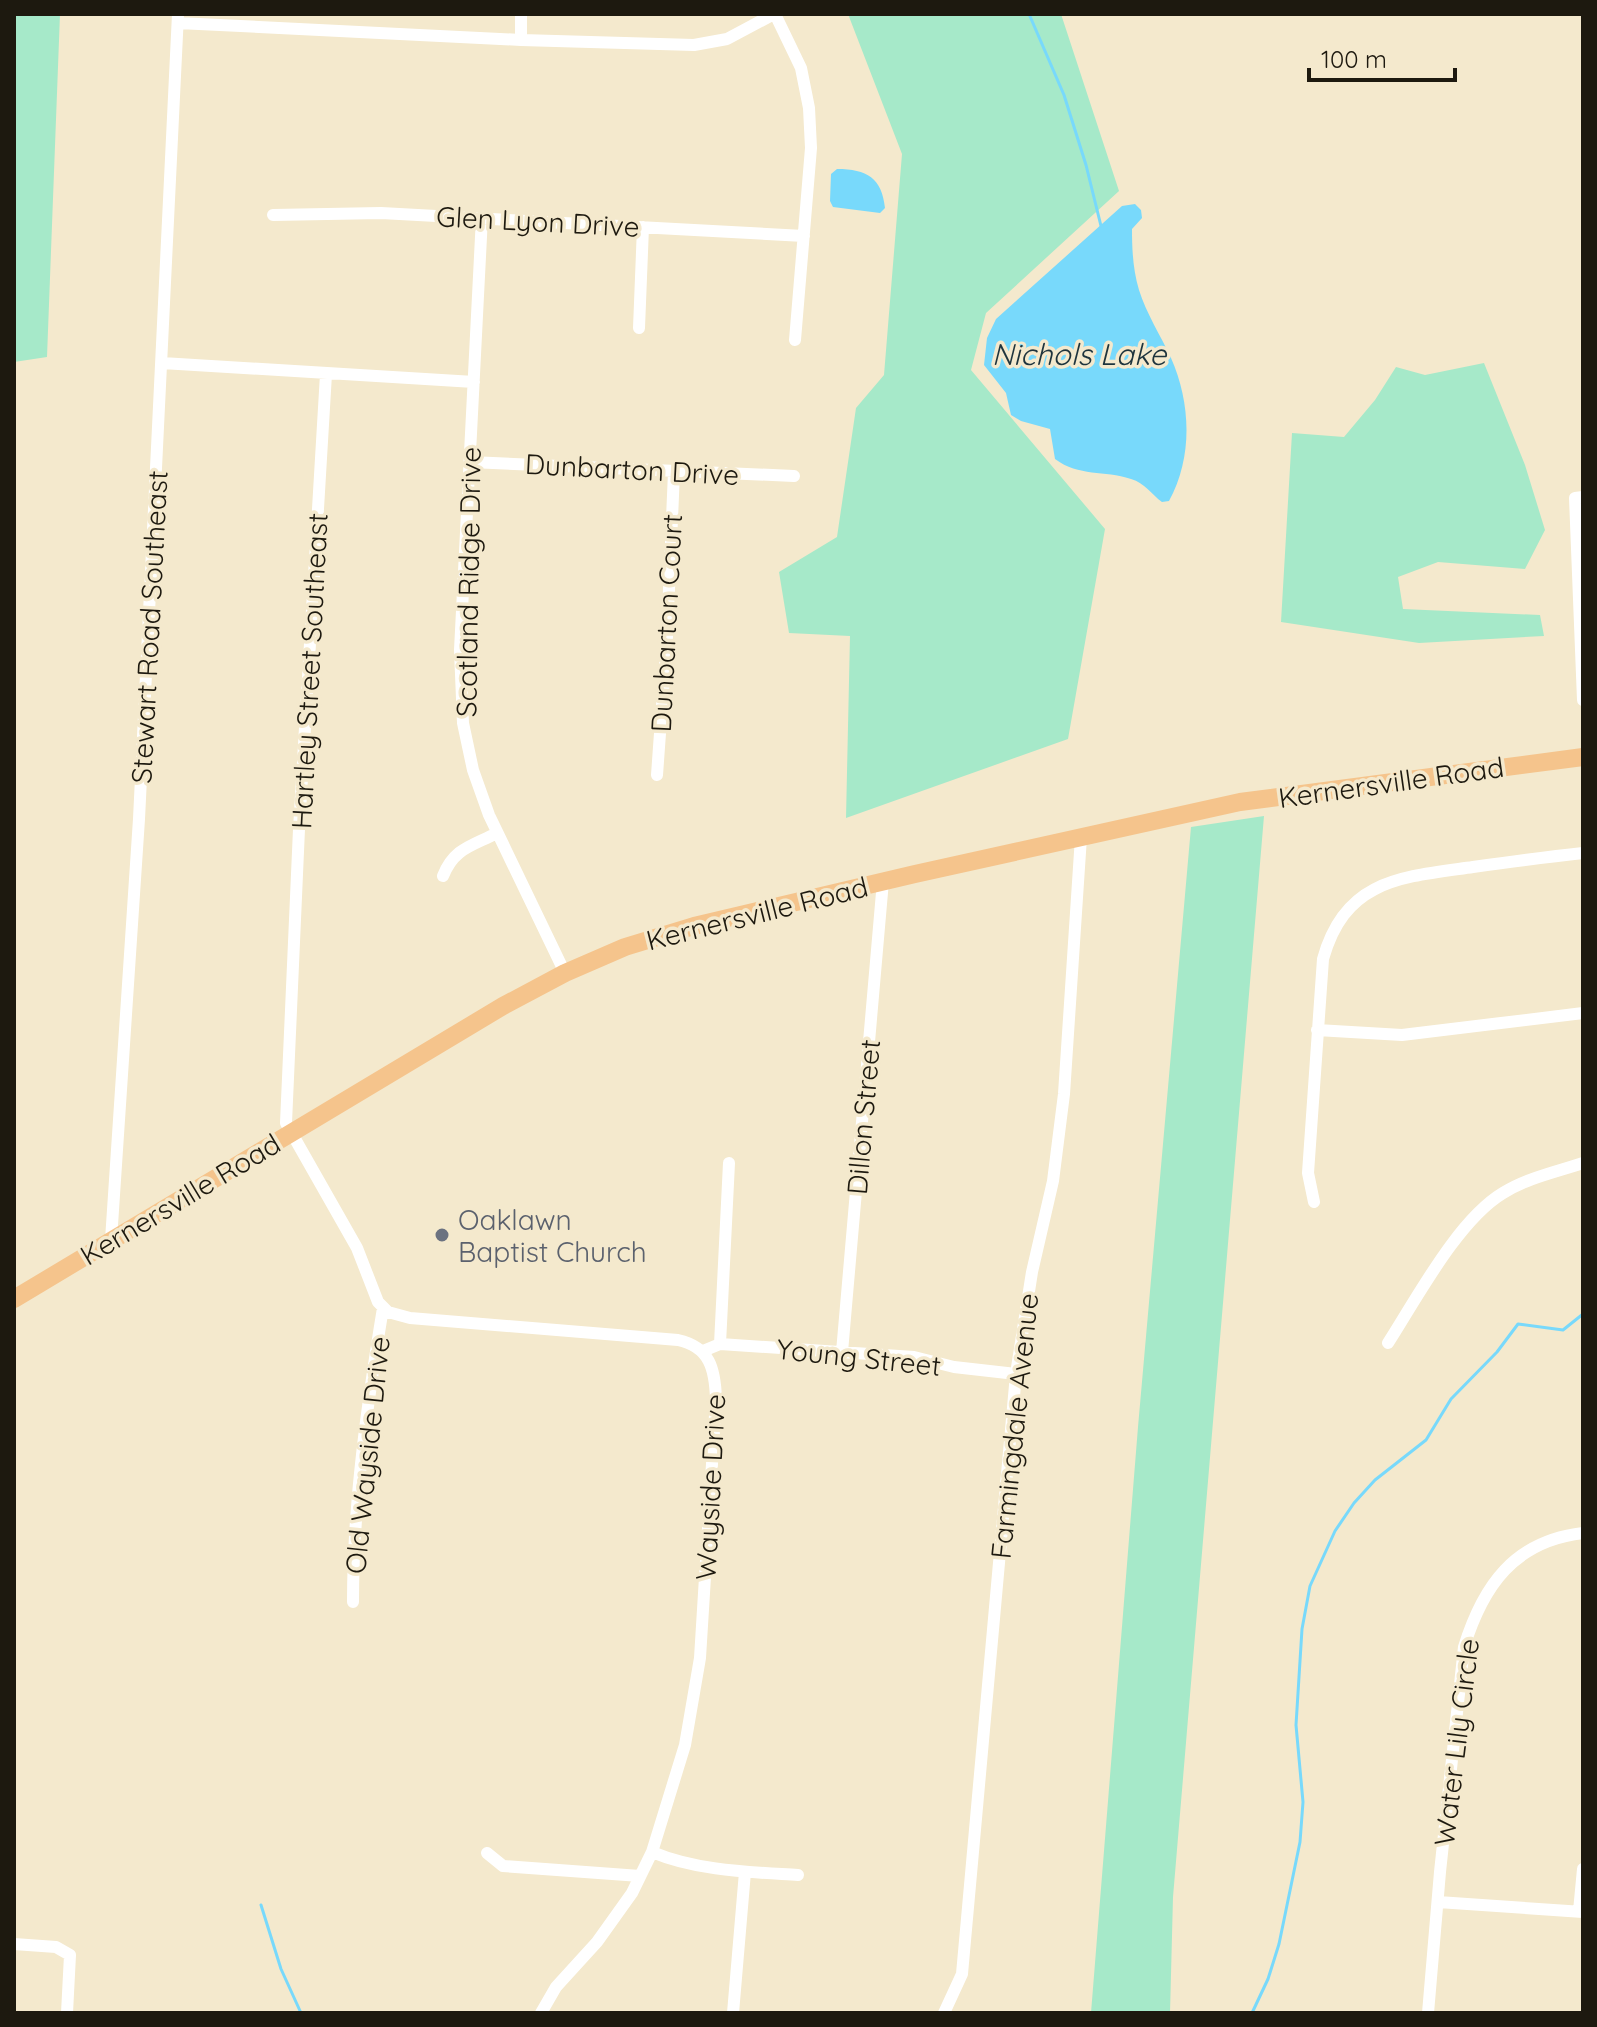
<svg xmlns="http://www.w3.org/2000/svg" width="1597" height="2027" font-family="Quicksand,sans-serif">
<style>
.green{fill:#a6e9c9}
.water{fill:#78d9fb}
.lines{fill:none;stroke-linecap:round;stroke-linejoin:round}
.stream{stroke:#78d9fb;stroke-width:3}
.street{stroke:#fff;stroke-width:12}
.primary{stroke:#f5c48c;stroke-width:18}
.worship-dot{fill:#6b7280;stroke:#f4e9cd;stroke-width:3}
.labels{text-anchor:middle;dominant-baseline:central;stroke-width:7;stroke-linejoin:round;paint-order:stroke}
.street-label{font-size:28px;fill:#1d190f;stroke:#f4e9cd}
.worship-label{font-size:28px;fill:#5b616d;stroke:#f4e9cd;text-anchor:start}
.water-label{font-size:30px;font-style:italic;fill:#1e343d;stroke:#f4e9cd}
</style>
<rect width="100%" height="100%" fill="#f4e9cd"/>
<path class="green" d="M 14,14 L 60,14 L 47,357 L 14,362 Z
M 848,14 L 1061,14 L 1119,191 L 986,313 L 971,370 L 1105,529 L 1068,739 L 846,818 L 850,636 L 789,633 L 779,572 L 837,537 L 856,408 L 884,375 L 902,154 Z
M 1484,363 L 1525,465 L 1545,530 L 1525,569 L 1438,562 L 1398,577 L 1403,609 L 1540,615 L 1544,636 L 1419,643 L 1281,622 L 1292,433 L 1344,437 L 1375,400 L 1396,367 L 1425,375 Z
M 1264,816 L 1173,1897 L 1170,2013 L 1091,2013 L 1138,1427 L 1191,827 Z"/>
<path class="water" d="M 837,169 C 867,169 882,178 885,208 L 880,213 L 833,207 L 830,201 L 831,174 Z
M 1135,204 L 1141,210 L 1142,218 L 1132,229 C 1132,250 1133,270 1139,290 C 1146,313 1161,336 1171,358 C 1191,403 1193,457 1169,501 L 1162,502 C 1151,494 1145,483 1131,479 C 1104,470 1079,477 1055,459 L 1050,429 L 1021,421 L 1011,415 L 1006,393 L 984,365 L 987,338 L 996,319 L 1122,206 Z"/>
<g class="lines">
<path class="stream" d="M 1029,14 L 1064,95 L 1086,165 L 1101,226
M 261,1905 L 281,1969 L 301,2013
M 1252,2013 L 1268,1979 L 1279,1944 L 1300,1842 L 1303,1802 L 1296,1725 L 1302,1629 L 1310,1586 L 1335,1531 L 1354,1503 L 1375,1480 L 1426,1440 L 1451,1399 L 1497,1352 L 1518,1324 L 1563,1330 L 1583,1314"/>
<path class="street" d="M 775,14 L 801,68 L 809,108 L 811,148 L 795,340
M 178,23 L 521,40 L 694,45 L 727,39 L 774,14
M 521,40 L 521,14
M 273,215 L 381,213 L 804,236
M 482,217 L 460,650 L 463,723 L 473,770 L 489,815 L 565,973
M 639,328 L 643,227
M 162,363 L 474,382
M 326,374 L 299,829 L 286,1123 L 357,1248 L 378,1302 L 388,1312 L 410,1318 L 678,1340 C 710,1347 715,1369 716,1399 L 700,1658 L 685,1745 L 652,1852 L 632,1893 L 597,1942 L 556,1987 L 541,2013
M 470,462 L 794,476
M 1583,497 L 1575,498 L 1583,700
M 657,775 L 667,636 L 674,472
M 443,876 C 454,848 472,846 497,833
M 1317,1030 L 1402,1035 L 1583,1013
M 1314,1202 L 1308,1173 L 1323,959 C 1345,879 1402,877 1473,867 C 1509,862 1546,857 1583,853
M 111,1240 L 139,819 L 178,14
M 1388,1343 C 1417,1298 1458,1220 1503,1193 C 1527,1178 1556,1172 1583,1163
M 720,1344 L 729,1163
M 703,1351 L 720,1344 L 914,1357 L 954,1367 L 1016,1374
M 842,1352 L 883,881
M 353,1602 C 353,1504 367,1405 383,1308
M 652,1852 C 697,1871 750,1872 798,1875
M 487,1853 L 503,1866 L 640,1876
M 1438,1902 L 1583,1912
M 1579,1911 L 1583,1869
M 14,1944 L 56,1947 L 70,1955 L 67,2013
M 733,2013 L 745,1872
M 944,2013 L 962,1974 L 1016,1374 L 1032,1272 L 1053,1181 L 1064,1094 L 1081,837
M 1428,2013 L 1440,1872 L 1464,1647 C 1483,1586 1514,1541 1583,1533"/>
<path class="primary" d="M 14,1299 L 503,1006 L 565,973 L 625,947 L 694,926 L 915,874 L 1240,802 L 1583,757"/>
</g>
<circle class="worship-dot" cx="442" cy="1235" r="8"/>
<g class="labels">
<g class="street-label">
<text transform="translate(538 221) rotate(3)">Glen Lyon Drive</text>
<text transform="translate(632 469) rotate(3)">Dunbarton Drive</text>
<text transform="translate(468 582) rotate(-89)">Scotland Ridge Drive</text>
<text transform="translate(666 623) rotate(-87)">Dunbarton Court</text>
<text transform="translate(149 627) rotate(-87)">Stewart Road Southeast</text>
<text transform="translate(309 671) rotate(-87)">Hartley Street Southeast</text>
<text transform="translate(1391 782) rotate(-8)">Kernersville Road</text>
<text transform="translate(757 913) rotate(-14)">Kernersville Road</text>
<text transform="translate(863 1117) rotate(-85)">Dillon Street</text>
<text transform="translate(180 1199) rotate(-31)">Kernersville Road</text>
<text transform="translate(859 1357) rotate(6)">Young Street</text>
<text transform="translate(1014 1426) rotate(-84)">Farmingdale Avenue</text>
<text transform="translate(367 1455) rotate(-84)">Old Wayside Drive</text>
<text transform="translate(710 1487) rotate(-87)">Wayside Drive</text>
<text transform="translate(1456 1742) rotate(-83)">Water Lily Circle</text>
</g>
<g class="worship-label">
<text x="458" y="1219">Oaklawn<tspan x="458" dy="32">Baptist Church</tspan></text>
</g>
<g class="water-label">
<text x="1079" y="354">Nichols Lake</text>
</g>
</g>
<rect width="1597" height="2027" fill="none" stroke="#1d190f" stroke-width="32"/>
<path d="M1309 68v12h146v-12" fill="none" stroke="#1d190f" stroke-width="4"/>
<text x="1321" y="68" font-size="24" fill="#1d190f" stroke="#f4e9cd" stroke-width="6" paint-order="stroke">100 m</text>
</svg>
